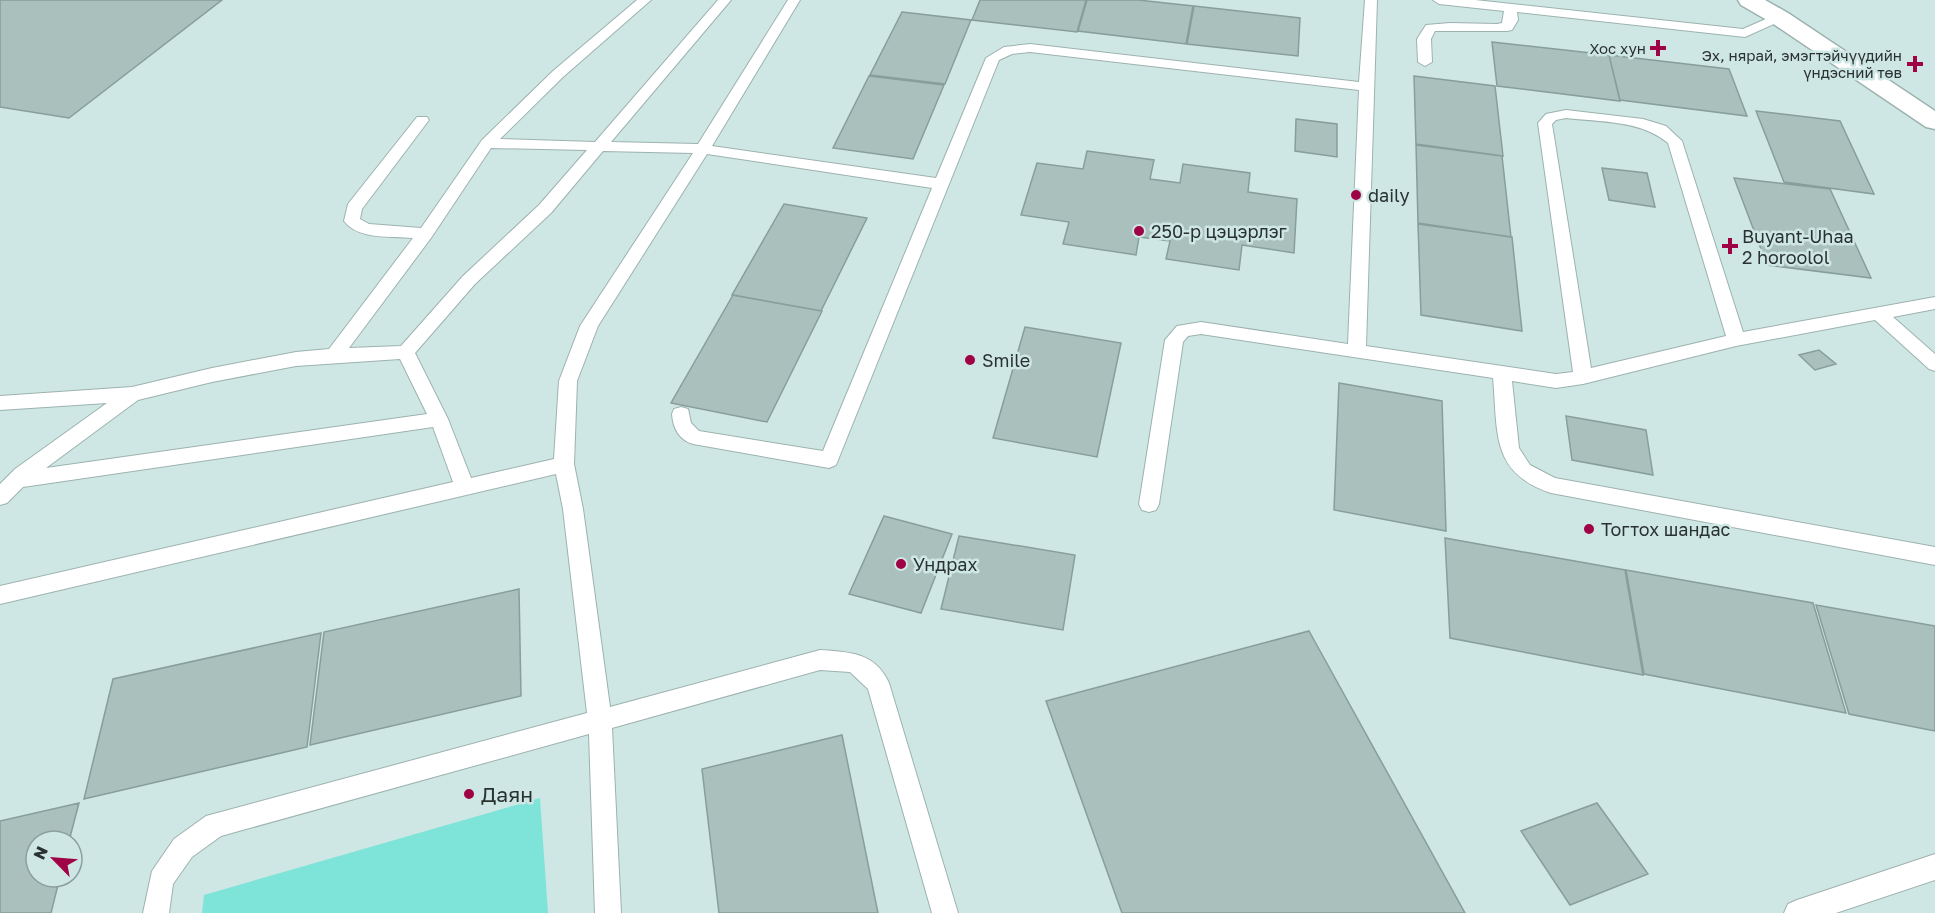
<svg xmlns="http://www.w3.org/2000/svg" width="1935" height="913" font-family="'Golos Text',sans-serif">
<style>
.green{fill:#7ee3d8}
.building{fill:#a9c0bd;stroke:#879e9a;stroke-width:1.5}
.lines{fill:none;stroke-linecap:round;stroke-linejoin:round}
.lane-casing{stroke:#9cb2af;stroke-width:2}
.street-casing{stroke:#9cb2af;stroke-width:3}
.lane{fill:#fff;fill-rule:evenodd}
.street{fill:#fff;fill-rule:evenodd}
.poi-dot{fill:#9f0245;stroke:#cfe7e4;stroke-width:2}
.labels{text-anchor:middle;dominant-baseline:central;stroke-width:5;stroke-linejoin:round;paint-order:stroke}
.far-poi-label{font-size:15px;fill:#293231;stroke:#cfe7e4;text-anchor:end}
.poi-label{font-size:18px;fill:#293231;stroke:#cfe7e4;text-anchor:start}
.near-poi-label{font-size:21px;fill:#293231;stroke:#cfe7e4;text-anchor:start}
</style>
<rect width="100%" height="100%" fill="#cfe7e4"/>
<path class="green" d="M 540,798 L 548,913 L 202,913 L 204,895 Z"/>
<path class="building" d="M 0,0 L 222,0 L 69,118 L 0,107 Z
M 980,0 L 1086,0 L 1077,32 L 972,20 Z
M 1087,0 L 1138,0 L 1193,6 L 1186,44 L 1078,31 Z
M 1194,6 L 1300,18 L 1298,56 L 1187,44 Z
M 902,12 L 971,20 L 945,84 L 870,75 Z
M 1492,42 L 1609,55 L 1620,101 L 1497,86 Z
M 1609,55 L 1729,69 L 1747,116 L 1620,100 Z
M 869,76 L 944,85 L 913,159 L 833,148 Z
M 1414,76 L 1495,86 L 1503,156 L 1416,144 Z
M 1756,111 L 1840,121 L 1874,194 L 1784,182 Z
M 1296,119 L 1337,124 L 1337,157 L 1295,151 Z
M 1416,145 L 1502,156 L 1511,237 L 1418,223 Z
M 1087,151 L 1154,160 L 1150,179 L 1180,183 L 1183,164 L 1250,173 L 1248,192 L 1297,199 L 1294,253 L 1242,245 L 1239,270 L 1166,259 L 1170,241 L 1139,237 L 1136,255 L 1063,244 L 1069,222 L 1021,215 L 1037,163 L 1083,169 Z
M 1602,168 L 1647,173 L 1655,207 L 1609,200 Z
M 1734,178 L 1830,189 L 1871,278 L 1767,265 Z
M 784,204 L 867,218 L 821,311 L 732,295 Z
M 1418,224 L 1512,237 L 1522,331 L 1421,315 Z
M 733,295 L 822,311 L 767,422 L 671,403 Z
M 1025,327 L 1121,343 L 1097,457 L 993,438 Z
M 1819,350 L 1836,364 L 1815,370 L 1799,355 Z
M 1339,383 L 1442,401 L 1446,531 L 1334,510 Z
M 1566,416 L 1646,430 L 1653,475 L 1572,460 Z
M 884,516 L 952,534 L 921,613 L 849,594 Z
M 959,536 L 1075,555 L 1063,630 L 941,609 Z
M 1445,538 L 1625,570 L 1643,675 L 1450,638 Z
M 1626,570 L 1813,603 L 1846,713 L 1644,674 Z
M 519,589 L 521,696 L 310,745 L 324,632 Z
M 1816,605 L 1935,626 L 1935,731 L 1849,714 Z
M 1309,631 L 1465,913 L 1122,913 L 1046,701 Z
M 321,633 L 307,747 L 84,799 L 113,679 Z
M 842,735 L 878,913 L 719,913 L 702,769 Z
M 79,803 L 69,841 L 36,841 L 36,877 L 60,877 L 51,913 L 0,913 L 0,821 Z
M 1597,803 L 1648,874 L 1570,905 L 1521,831 Z"/>
<g class="lines">
<defs>
<path id="lane" d="M 637,0 L 651,0 L 563,77 L 500,139 L 595,142 L 718,0 L 731,0 L 611,142 L 698,144 L 788,0 L 800,0 L 712,146 L 936,178 L 986,58 L 1004,47 L 1030,44 L 1359,82 L 1365,0 L 1377,0 L 1366,346 L 1556,374 L 1573,372 L 1538,123 L 1546,114 L 1566,110 L 1643,119 L 1666,126 L 1682,141 L 1743,332 L 1935,297 L 1935,309 L 1893,317 L 1935,354 L 1935,371 L 1929,369 L 1875,320 L 1736,346 L 1583,384 L 1556,388 L 1512,381 L 1519,448 L 1530,465 L 1555,478 L 1935,547 L 1935,565 L 1551,493 C 1490,473 1498,432 1493,378 L 1201,334 L 1188,336 L 1183,342 L 1159,504 L 1156,510 L 1149,512 L 1142,510 L 1139,504 L 1165,340 L 1177,326 L 1201,322 L 1348,344 L 1359,90 L 1030,52 L 1012,54 L 999,60 L 836,465 L 829,468 L 693,444 C 679,440 673,428 672,414 L 674,409 L 681,407 L 688,409 L 691,423 L 699,431 L 823,451 L 932,188 L 707,154 L 598,326 L 577,381 L 574,464 L 583,509 L 610,707 L 820,650 C 849,652 875,652 889,683 L 958,913 L 932,913 L 868,689 L 850,672 L 820,670 L 612,728 L 621,913 L 595,913 L 589,734 L 221,836 L 192,857 L 173,884 L 169,913 L 143,913 L 152,871 L 174,839 L 206,816 L 587,713 L 563,509 L 556,474 L 0,604 L 0,586 L 453,482 L 433,427 L 23,487 L 7,503 L 0,505 L 0,484 L 15,469 L 107,403 L 0,410 L 0,396 L 132,387 L 212,368 L 296,352 L 329,349 L 413,238 C 392,236 358,240 344,221 L 348,204 L 417,117 L 427,117 L 429,120 L 362,209 L 360,219 L 369,224 L 421,228 L 482,140 L 553,71 ZM 1566,118 C 1600,122 1641,120 1668,143 L 1726,336 L 1591,368 L 1552,124 L 1556,120 ZM 491,148 L 587,150 L 539,205 L 463,276 L 401,346 L 349,348 L 431,238 ZM 603,151 L 693,153 L 580,326 L 559,381 L 554,459 L 471,478 L 448,419 L 415,353 L 475,284 L 551,213 ZM 400,359 L 427,414 L 46,468 L 138,400 L 212,382 L 296,366 Z
M 1433,0 L 1475,0 L 1743,29 L 1775,15 L 1780,14 L 1787,18 L 1745,37 L 1517,12 L 1518,20 L 1512,30 L 1507,31 L 1435,31 L 1431,39 L 1432,62 L 1425,66 L 1418,62 L 1417,39 L 1426,25 L 1450,23 L 1497,24 L 1502,23 L 1504,11 L 1439,4 Z
M 1935,854 L 1935,880 L 1836,913 L 1784,913 L 1788,904 L 1797,900 Z"/>
<path id="street" d="M 1738,0 L 1765,0 L 1788,13 L 1935,111 L 1935,129 L 1926,127 L 1772,23 L 1741,5 Z"/>
</defs>
<use href="#lane" class="lane-casing"/>
<use href="#street" class="street-casing"/>
<use href="#lane" class="lane"/>
<use href="#street" class="street"/>
</g>
<g class="poi-dot">
<path d="M1655 39h6v6h6v6h-6v6h-6v-6h-6v-6h6z"/>
<path d="M1912 55h6v6h6v6h-6v6h-6v-6h-6v-6h6z"/>
<circle cx="1356" cy="195" r="6"/>
<circle cx="1139" cy="231" r="6"/>
<path d="M1727 237h6v6h6v6h-6v6h-6v-6h-6v-6h6z"/>
<circle cx="970" cy="360" r="6"/>
<circle cx="1589" cy="529" r="6"/>
<circle cx="901" cy="564" r="6"/>
<circle cx="469" cy="794" r="6"/>
</g>
<g class="labels">
<g class="far-poi-label">
<text x="1646" y="48">Хос хун</text>
<text x="1902" y="55">Эх, нярай, эмэгтэйчүүдийн<tspan x="1902" dy="17">үндэсний төв</tspan></text>
</g>
<g class="poi-label">
<text x="1368" y="195">daily</text>
<text x="1151" y="231">250-р цэцэрлэг</text>
<text x="1742" y="236">Buyant-Uhaa<tspan x="1742" dy="21">2 horoolol</tspan></text>
<text x="982" y="360">Smile</text>
<text x="1601" y="529">Тогтох шандас</text>
<text x="913" y="564">Ундрах</text>
</g>
<g class="near-poi-label">
<text x="481" y="794">Даян</text>
</g>
</g>
<g transform="translate(54 859) rotate(295)"><circle r="28" fill="#cfe7e4" stroke="#8d9f9c" stroke-width="1.5"/>
<path d="M0-4.5L10 22L0 15L-10 22Z" fill="#9f0245"/>
<text y="-9" font-size="16" font-weight="bold" text-anchor="middle" fill="#293231">N</text>
</g>
</svg>
